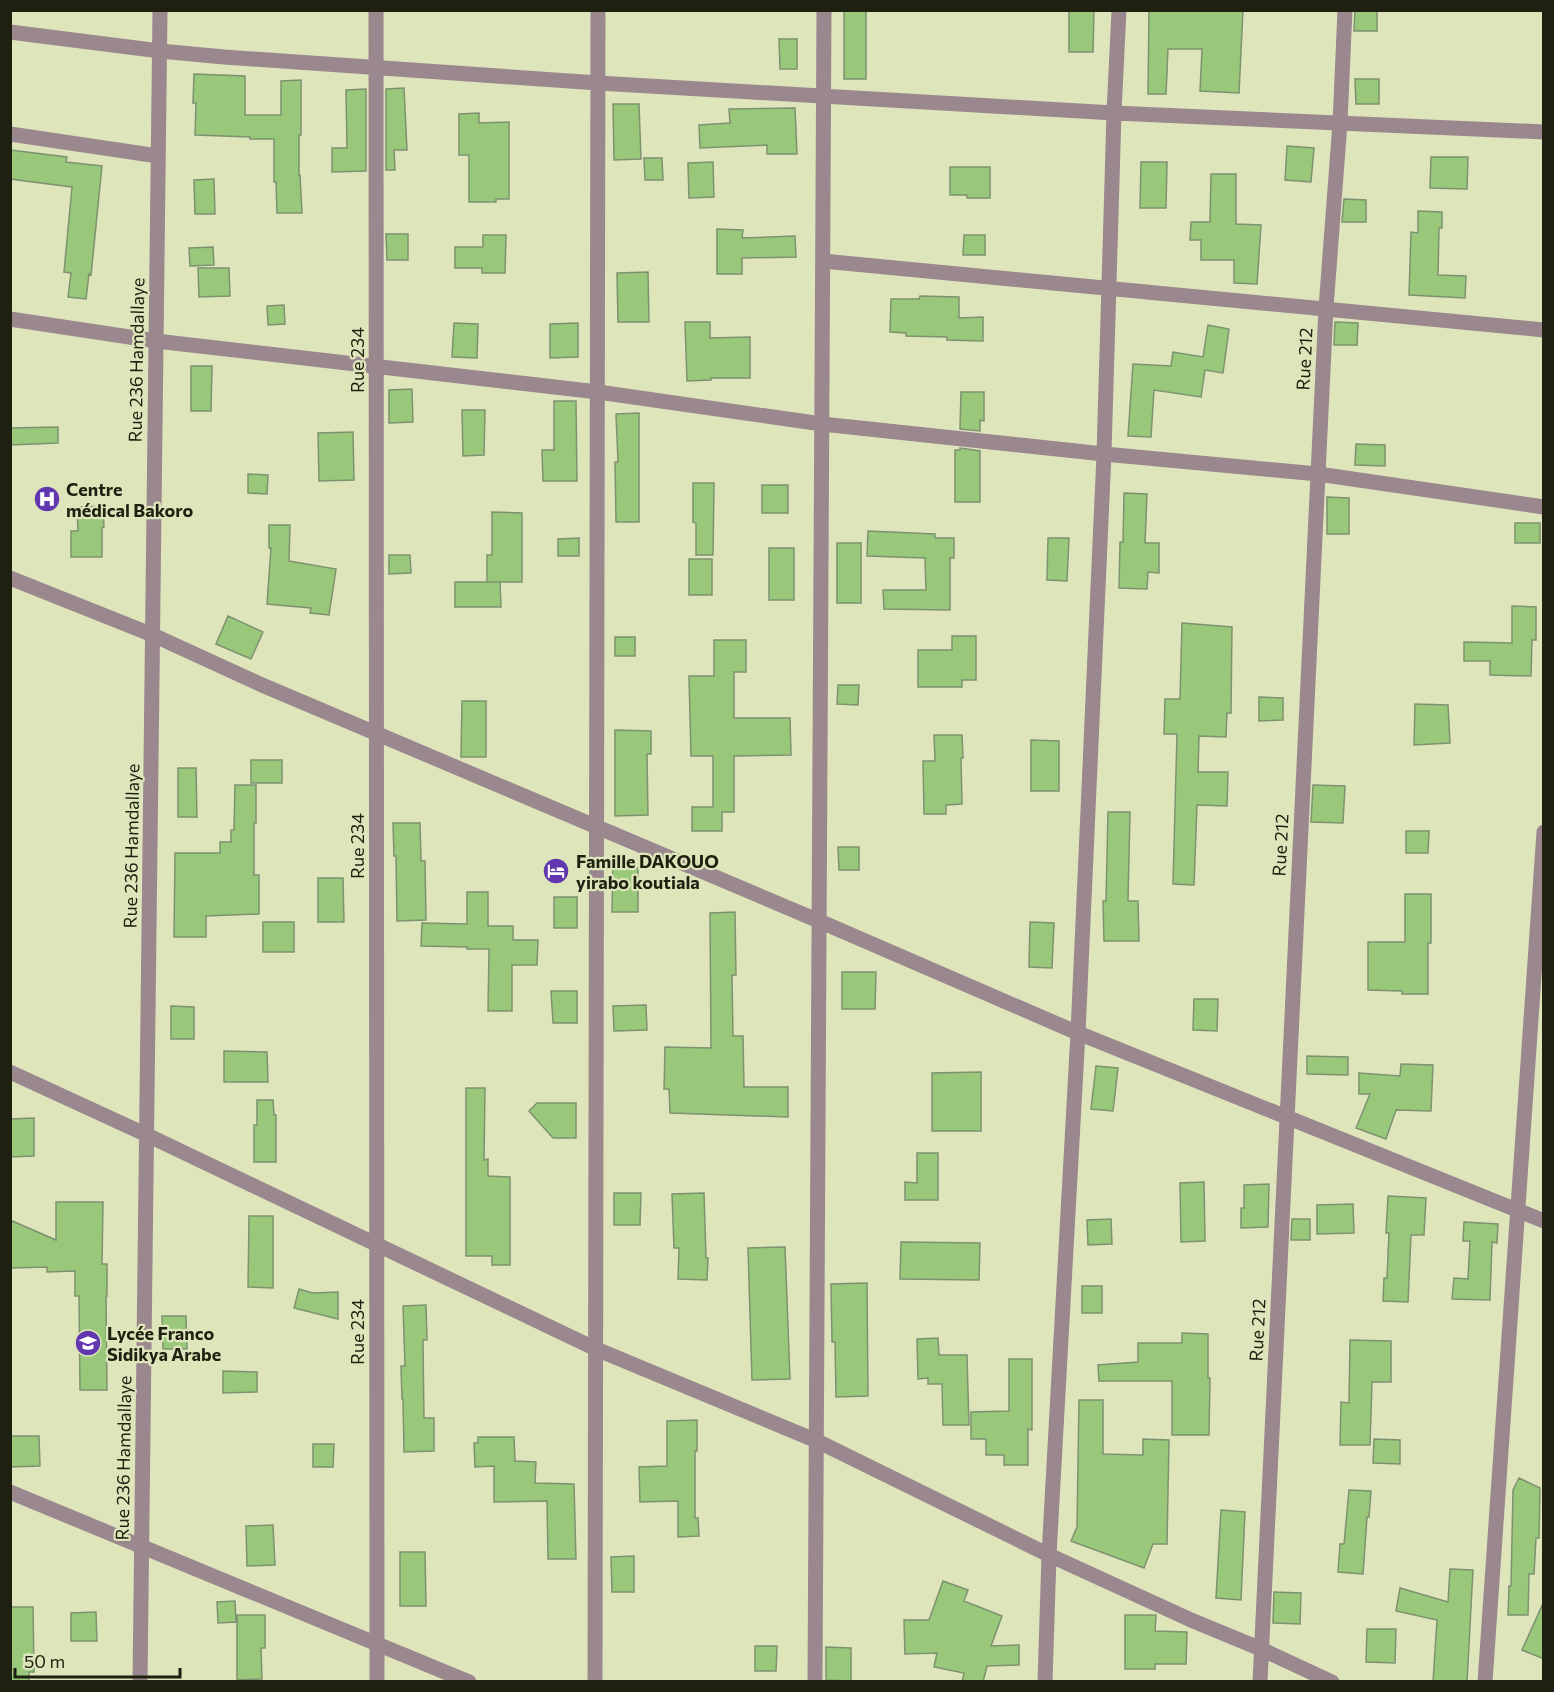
<svg xmlns="http://www.w3.org/2000/svg" width="1554" height="1692" font-family="Commissioner,sans-serif">
<style>
.building{fill:#99c87a;stroke:#7d9270;stroke-width:1.5}
.lines{fill:none;stroke-linecap:round;stroke-linejoin:round}
.minor{stroke:#9b888f;stroke-width:15}
.labels{text-anchor:middle;dominant-baseline:central;stroke-width:4.5;stroke-linejoin:round;paint-order:stroke}
.street-label{font-size:18px;fill:#1e2010;stroke:#dfe5bb}
.poi-label{font-size:18px;font-weight:bold;fill:#1e2010;stroke:#dfe5bb;text-anchor:start}
</style>
<rect width="100%" height="100%" fill="#dfe5bb"/>
<path class="building" d="M 844,10 L 866,10 L 866,79 L 844,79 Z
M 1069,10 L 1094,10 L 1093,52 L 1069,52 Z
M 1149,10 L 1243,10 L 1239,93 L 1200,91 L 1202,49 L 1168,49 L 1166,94 L 1148,94 Z
M 1355,10 L 1377,10 L 1377,31 L 1354,31 Z
M 779,39 L 797,39 L 797,69 L 780,69 Z
M 194,74 L 245,76 L 245,115 L 281,115 L 281,81 L 301,80 L 301,135 L 299,135 L 299,175 L 300,175 L 302,213 L 277,213 L 276,182 L 274,182 L 274,139 L 250,139 L 250,137 L 195,135 L 196,103 L 193,103 Z
M 1355,79 L 1379,79 L 1379,104 L 1356,104 Z
M 404,88 L 407,150 L 394,150 L 395,170 L 386,170 L 386,89 Z
M 366,89 L 366,171 L 332,172 L 332,148 L 347,148 L 346,90 Z
M 613,104 L 639,104 L 641,159 L 614,160 Z
M 795,108 L 797,154 L 767,154 L 767,145 L 700,148 L 699,125 L 730,123 L 729,109 Z
M 479,113 L 479,123 L 509,122 L 509,199 L 496,199 L 496,202 L 469,202 L 469,155 L 459,155 L 459,114 Z
M 1287,146 L 1314,148 L 1311,182 L 1285,180 Z
M 10,150 L 67,157 L 66,162 L 102,166 L 91,275 L 89,274 L 86,299 L 68,297 L 71,273 L 64,272 L 72,187 L 10,179 Z
M 1431,157 L 1468,157 L 1467,189 L 1430,188 Z
M 644,158 L 662,158 L 663,180 L 645,180 Z
M 713,162 L 714,197 L 689,198 L 688,163 Z
M 1141,162 L 1167,162 L 1166,208 L 1140,208 Z
M 950,167 L 990,167 L 990,198 L 967,198 L 967,195 L 950,195 Z
M 1211,174 L 1236,174 L 1236,224 L 1261,225 L 1257,284 L 1234,283 L 1234,260 L 1201,260 L 1201,240 L 1190,240 L 1191,222 L 1210,222 Z
M 214,179 L 215,214 L 195,214 L 194,180 Z
M 1344,199 L 1366,200 L 1366,222 L 1342,222 Z
M 1418,211 L 1442,212 L 1442,228 L 1439,228 L 1438,275 L 1466,276 L 1465,298 L 1409,295 L 1411,232 L 1418,233 Z
M 717,229 L 743,230 L 742,238 L 795,236 L 796,257 L 742,258 L 742,274 L 717,274 Z
M 386,234 L 408,234 L 408,260 L 387,260 Z
M 483,235 L 506,235 L 505,273 L 482,273 L 482,268 L 455,268 L 455,247 L 483,247 Z
M 964,235 L 985,235 L 985,255 L 963,255 Z
M 213,247 L 214,265 L 190,266 L 189,248 Z
M 198,268 L 229,268 L 230,296 L 199,297 Z
M 648,272 L 649,322 L 618,322 L 617,273 Z
M 920,296 L 959,297 L 959,318 L 983,317 L 983,341 L 947,340 L 947,337 L 906,336 L 906,333 L 890,332 L 891,299 L 919,299 Z
M 284,305 L 285,324 L 268,325 L 267,306 Z
M 685,322 L 710,322 L 710,338 L 750,337 L 750,378 L 711,378 L 711,380 L 687,381 Z
M 1335,322 L 1358,323 L 1357,345 L 1334,345 Z
M 454,323 L 478,324 L 477,358 L 452,357 Z
M 578,323 L 578,357 L 550,358 L 550,324 Z
M 1208,325 L 1229,329 L 1223,373 L 1205,370 L 1201,397 L 1154,390 L 1151,437 L 1128,436 L 1133,364 L 1171,366 L 1173,352 L 1203,357 Z
M 191,366 L 212,366 L 211,411 L 191,411 Z
M 412,389 L 413,422 L 389,423 L 389,390 Z
M 961,392 L 984,392 L 984,421 L 980,420 L 980,431 L 960,429 Z
M 554,401 L 576,401 L 577,481 L 543,481 L 542,450 L 554,450 Z
M 462,410 L 485,410 L 484,455 L 463,456 Z
M 639,413 L 639,522 L 616,522 L 615,462 L 618,462 L 616,414 Z
M 58,427 L 58,443 L 10,445 L 10,428 Z
M 353,432 L 354,480 L 319,481 L 318,433 Z
M 1356,444 L 1385,445 L 1385,466 L 1355,465 Z
M 960,448 L 980,451 L 980,502 L 955,502 L 955,450 L 960,450 Z
M 248,474 L 268,475 L 267,494 L 248,493 Z
M 693,483 L 714,483 L 713,555 L 696,555 L 696,523 L 693,522 Z
M 762,485 L 788,485 L 788,513 L 762,513 Z
M 1124,493 L 1147,494 L 1145,543 L 1159,543 L 1159,573 L 1148,572 L 1147,589 L 1119,588 L 1120,542 L 1123,542 Z
M 1327,497 L 1349,498 L 1349,534 L 1327,534 Z
M 103,506 L 104,527 L 102,528 L 102,557 L 71,557 L 71,531 L 78,531 L 77,507 Z
M 492,512 L 522,513 L 522,582 L 487,582 L 487,555 L 492,555 Z
M 1515,523 L 1540,523 L 1540,543 L 1515,543 Z
M 269,525 L 290,525 L 289,561 L 336,569 L 329,615 L 310,613 L 311,608 L 267,604 L 271,548 L 269,548 Z
M 868,531 L 935,534 L 935,538 L 954,538 L 954,558 L 950,558 L 950,610 L 884,609 L 883,590 L 926,590 L 925,558 L 867,556 Z
M 579,538 L 579,556 L 558,556 L 558,539 Z
M 1048,538 L 1069,538 L 1067,581 L 1047,580 Z
M 837,543 L 861,543 L 861,603 L 837,603 Z
M 769,548 L 794,548 L 794,600 L 769,600 Z
M 389,555 L 410,555 L 411,573 L 389,574 Z
M 689,559 L 712,559 L 712,595 L 689,595 Z
M 455,582 L 500,582 L 501,607 L 455,607 Z
M 1512,606 L 1536,607 L 1536,640 L 1532,640 L 1531,676 L 1490,675 L 1490,661 L 1464,661 L 1464,642 L 1512,643 Z
M 228,616 L 263,632 L 251,659 L 216,644 Z
M 1182,623 L 1232,627 L 1231,713 L 1227,713 L 1226,737 L 1199,736 L 1198,772 L 1228,772 L 1227,806 L 1197,805 L 1194,885 L 1173,884 L 1177,734 L 1164,734 L 1165,699 L 1180,699 Z
M 952,636 L 976,636 L 976,680 L 962,680 L 962,687 L 918,687 L 918,650 L 952,650 Z
M 615,637 L 635,637 L 635,656 L 615,656 Z
M 714,640 L 746,640 L 746,672 L 734,672 L 734,718 L 790,718 L 791,755 L 734,756 L 734,812 L 722,812 L 722,831 L 692,831 L 692,807 L 713,807 L 713,756 L 691,756 L 689,676 L 714,676 Z
M 838,685 L 859,685 L 858,705 L 837,704 Z
M 1259,697 L 1283,698 L 1283,720 L 1259,721 Z
M 462,701 L 486,701 L 486,757 L 461,757 Z
M 1415,704 L 1448,705 L 1450,743 L 1414,745 Z
M 615,730 L 651,731 L 651,754 L 647,754 L 648,815 L 615,816 Z
M 934,735 L 962,735 L 963,758 L 961,758 L 962,804 L 946,805 L 946,814 L 924,814 L 923,761 L 935,761 Z
M 1031,740 L 1059,741 L 1059,791 L 1031,791 Z
M 251,760 L 282,760 L 282,783 L 251,783 Z
M 178,768 L 196,768 L 197,817 L 178,817 Z
M 235,785 L 256,785 L 256,823 L 254,823 L 254,875 L 259,875 L 259,914 L 206,916 L 206,937 L 174,937 L 175,853 L 220,853 L 220,842 L 231,842 L 231,830 L 234,830 Z
M 1313,785 L 1345,786 L 1343,823 L 1311,822 Z
M 1108,812 L 1130,812 L 1128,901 L 1138,901 L 1139,941 L 1104,941 L 1103,901 L 1106,901 Z
M 393,823 L 420,823 L 421,861 L 425,861 L 426,920 L 397,921 L 396,856 L 394,856 Z
M 1406,831 L 1429,831 L 1428,853 L 1406,853 Z
M 838,847 L 859,847 L 859,870 L 839,870 Z
M 613,858 L 638,868 L 638,912 L 612,912 Z
M 318,878 L 343,878 L 344,922 L 318,922 Z
M 467,892 L 488,892 L 488,926 L 513,926 L 513,940 L 538,940 L 537,965 L 512,965 L 512,1011 L 488,1011 L 489,949 L 467,949 L 467,947 L 421,946 L 422,923 L 467,924 Z
M 1405,894 L 1431,894 L 1431,943 L 1428,943 L 1428,994 L 1402,994 L 1402,991 L 1368,990 L 1368,942 L 1405,942 Z
M 554,897 L 577,897 L 577,928 L 554,928 Z
M 735,912 L 736,975 L 732,975 L 733,1036 L 743,1036 L 744,1087 L 788,1087 L 788,1117 L 670,1113 L 669,1089 L 664,1089 L 665,1047 L 711,1048 L 710,913 Z
M 263,922 L 294,922 L 294,952 L 263,952 Z
M 1030,922 L 1054,923 L 1052,968 L 1029,967 Z
M 842,972 L 876,972 L 875,1009 L 842,1009 Z
M 551,991 L 577,991 L 577,1023 L 553,1023 Z
M 1194,999 L 1218,999 L 1217,1031 L 1193,1030 Z
M 646,1005 L 647,1030 L 614,1031 L 613,1006 Z
M 171,1006 L 194,1007 L 194,1039 L 171,1039 Z
M 224,1051 L 267,1052 L 268,1082 L 224,1082 Z
M 1307,1056 L 1348,1057 L 1348,1075 L 1307,1074 Z
M 1401,1064 L 1433,1065 L 1431,1111 L 1396,1110 L 1386,1139 L 1356,1128 L 1370,1094 L 1359,1094 L 1359,1073 L 1400,1076 Z
M 1096,1066 L 1118,1068 L 1113,1111 L 1091,1109 Z
M 981,1072 L 981,1131 L 932,1131 L 932,1073 Z
M 466,1088 L 485,1088 L 484,1160 L 488,1159 L 488,1176 L 510,1177 L 510,1265 L 492,1265 L 492,1256 L 466,1256 Z
M 257,1100 L 273,1100 L 274,1115 L 276,1115 L 276,1162 L 254,1162 L 254,1125 L 257,1125 Z
M 537,1103 L 576,1103 L 576,1138 L 553,1138 L 529,1111 Z
M 34,1118 L 34,1156 L 10,1157 L 10,1119 Z
M 917,1153 L 938,1153 L 938,1200 L 905,1200 L 905,1182 L 917,1183 Z
M 1204,1182 L 1205,1241 L 1181,1242 L 1180,1183 Z
M 1269,1184 L 1268,1227 L 1241,1228 L 1241,1208 L 1244,1208 L 1244,1185 Z
M 614,1193 L 641,1193 L 640,1225 L 614,1225 Z
M 704,1193 L 706,1258 L 708,1258 L 707,1280 L 678,1279 L 679,1248 L 674,1248 L 672,1194 Z
M 1388,1196 L 1426,1198 L 1424,1235 L 1411,1235 L 1408,1302 L 1383,1301 L 1384,1278 L 1387,1278 L 1389,1233 L 1386,1233 Z
M 56,1202 L 103,1202 L 102,1264 L 107,1264 L 107,1296 L 106,1296 L 107,1390 L 80,1390 L 79,1296 L 75,1296 L 75,1271 L 47,1272 L 47,1267 L 10,1268 L 10,1220 L 56,1240 Z
M 1353,1204 L 1354,1233 L 1317,1234 L 1317,1205 Z
M 249,1216 L 273,1216 L 273,1288 L 248,1287 Z
M 1111,1219 L 1112,1244 L 1088,1245 L 1087,1220 Z
M 1292,1219 L 1310,1219 L 1310,1240 L 1291,1240 Z
M 1464,1222 L 1498,1224 L 1497,1243 L 1492,1242 L 1490,1300 L 1452,1299 L 1454,1278 L 1468,1279 L 1470,1241 L 1463,1241 Z
M 901,1242 L 980,1243 L 979,1280 L 900,1279 Z
M 785,1247 L 790,1379 L 752,1380 L 748,1248 Z
M 867,1283 L 868,1396 L 836,1397 L 835,1342 L 832,1342 L 831,1284 Z
M 1082,1286 L 1102,1286 L 1102,1313 L 1082,1313 Z
M 299,1289 L 313,1293 L 338,1292 L 338,1319 L 294,1308 Z
M 426,1305 L 427,1340 L 423,1340 L 424,1418 L 434,1418 L 434,1451 L 404,1452 L 403,1399 L 402,1399 L 401,1366 L 405,1366 L 403,1306 Z
M 162,1316 L 186,1316 L 187,1349 L 163,1349 Z
M 1182,1333 L 1208,1334 L 1208,1378 L 1210,1378 L 1209,1435 L 1172,1435 L 1172,1381 L 1099,1381 L 1098,1365 L 1138,1362 L 1138,1343 L 1182,1343 Z
M 938,1338 L 939,1355 L 967,1355 L 969,1425 L 943,1425 L 942,1384 L 928,1384 L 928,1378 L 918,1379 L 917,1339 Z
M 1350,1340 L 1391,1341 L 1391,1382 L 1372,1382 L 1370,1445 L 1340,1445 L 1341,1402 L 1349,1403 Z
M 1009,1359 L 1032,1359 L 1032,1430 L 1028,1429 L 1028,1465 L 1004,1465 L 1004,1455 L 986,1455 L 986,1439 L 971,1439 L 971,1412 L 1009,1411 Z
M 223,1371 L 257,1372 L 257,1392 L 223,1393 Z
M 1079,1400 L 1103,1400 L 1103,1454 L 1143,1455 L 1143,1439 L 1169,1440 L 1167,1544 L 1153,1544 L 1144,1568 L 1071,1541 L 1077,1527 Z
M 697,1420 L 697,1451 L 695,1451 L 695,1518 L 698,1518 L 699,1536 L 678,1537 L 678,1501 L 640,1502 L 639,1467 L 667,1466 L 667,1421 Z
M 10,1436 L 39,1436 L 40,1466 L 10,1467 Z
M 478,1437 L 514,1437 L 515,1461 L 536,1462 L 535,1483 L 574,1484 L 576,1559 L 548,1559 L 547,1501 L 494,1502 L 494,1466 L 475,1467 L 474,1443 L 478,1443 Z
M 1374,1439 L 1400,1440 L 1400,1464 L 1373,1463 Z
M 313,1444 L 334,1444 L 333,1467 L 313,1467 Z
M 1519,1478 L 1540,1488 L 1539,1538 L 1536,1538 L 1534,1574 L 1529,1574 L 1528,1615 L 1508,1615 L 1509,1586 L 1511,1586 L 1513,1490 Z
M 1349,1490 L 1371,1491 L 1369,1517 L 1367,1517 L 1363,1574 L 1338,1572 L 1340,1544 L 1344,1544 Z
M 1221,1510 L 1245,1512 L 1241,1600 L 1216,1598 Z
M 273,1525 L 275,1565 L 247,1566 L 246,1526 Z
M 400,1552 L 425,1552 L 426,1606 L 400,1606 Z
M 634,1556 L 634,1592 L 612,1592 L 611,1557 Z
M 1450,1569 L 1473,1570 L 1467,1682 L 1433,1682 L 1437,1620 L 1396,1611 L 1400,1588 L 1448,1602 Z
M 943,1581 L 968,1590 L 964,1601 L 1002,1616 L 991,1646 L 1019,1645 L 1019,1665 L 987,1666 L 983,1682 L 962,1682 L 964,1673 L 934,1667 L 937,1653 L 905,1654 L 904,1620 L 929,1620 Z
M 1274,1592 L 1301,1593 L 1300,1624 L 1273,1623 Z
M 235,1601 L 236,1622 L 218,1623 L 217,1602 Z
M 1544,1601 L 1544,1659 L 1522,1650 Z
M 10,1607 L 33,1607 L 34,1672 L 29,1672 L 29,1682 L 10,1682 Z
M 96,1612 L 97,1641 L 71,1641 L 71,1613 Z
M 237,1615 L 265,1615 L 265,1648 L 261,1648 L 262,1679 L 237,1680 Z
M 1125,1615 L 1156,1615 L 1155,1631 L 1187,1632 L 1186,1664 L 1155,1664 L 1155,1669 L 1125,1669 Z
M 1367,1629 L 1396,1629 L 1395,1663 L 1366,1662 Z
M 755,1646 L 777,1646 L 776,1671 L 755,1671 Z
M 826,1647 L 851,1648 L 851,1681 L 826,1680 Z"/>
<g class="lines">
<path class="minor" d="M 376,10 L 377,1682
M 10,32 L 160,51 L 224,57 L 598,83 L 1114,113 L 1544,132
M 10,134 L 158,156
M 823,261 L 1544,330
M 10,319 L 156,341 L 598,392 L 822,424 L 1104,454 L 1318,474 L 1544,507
M 10,578 L 153,635 L 262,685 L 819,921 L 1078,1033 L 1544,1221
M 10,1072 L 147,1135 L 596,1349 L 817,1441 L 1049,1555 L 1191,1620 L 1261,1649 L 1332,1682
M 10,1492 L 469,1682
M 140,1682 L 160,10
M 595,1682 L 598,10
M 815,1682 L 824,10
M 1045,1682 L 1049,1555 L 1078,1033 L 1104,454 L 1114,113 L 1119,10
M 1260,1682 L 1326,308 L 1340,123 L 1345,10
M 1485,1682 L 1544,832"/>
</g>
<defs>
<symbol id="hospital-disc" viewBox="-11 -11 22 22"><circle r="9.5" fill="#6037af" stroke="#dfe5bb"/><path d="M-5-5h3v3.5h4V-5h3V5h-3V1.5h-4V5h-3Z" fill="#fff"/></symbol>
<symbol id="hotel-disc" viewBox="-11 -11 22 22"><circle r="9.5" fill="#6037af" stroke="#dfe5bb"/><path d="M-6-4.5h1.5V1H6V5H4.5V3h-9V5H-6ZM-4 0a1.8 1.8 0 1 1 3.6 0ZM.5 0V-2.5h3Q6-2.5 6 0Z" fill="#fff"/></symbol>
<symbol id="school-disc" viewBox="-11 -11 22 22"><circle r="9.5" fill="#6037af" stroke="#dfe5bb"/><path d="M0-5L7-2L0 1L-7-2ZM-4 1L0 2.5L4 1V4Q0 6-4 4Z" fill="#fff"/></symbol>
</defs>
<g fill-rule="evenodd">
<use href="#hospital-disc" x="32" y="484" width="30" height="30"/>
<use href="#hotel-disc" x="541" y="856" width="30" height="30"/>
<use href="#school-disc" x="73" y="1328" width="30" height="30"/>
</g>
<g class="labels">
<g class="street-label">
<text transform="translate(1304 359) rotate(-87)">Rue 212</text>
<text transform="translate(136 360) rotate(-89)">Rue 236 Hamdallaye</text>
<text transform="translate(357 360) rotate(-90)">Rue 234</text>
<text transform="translate(1280 845) rotate(-87)">Rue 212</text>
<text transform="translate(131 846) rotate(-89)">Rue 236 Hamdallaye</text>
<text transform="translate(357 846) rotate(-90)">Rue 234</text>
<text transform="translate(1257 1330) rotate(-87)">Rue 212</text>
<text transform="translate(357 1332) rotate(-90)">Rue 234</text>
<text transform="translate(123 1458) rotate(-89)">Rue 236 Hamdallaye</text>
</g>
<g class="poi-label">
<text x="66" y="489">Centre<tspan x="66" dy="21">médical Bakoro</tspan></text>
<text x="576" y="861">Famille DAKOUO<tspan x="576" dy="21">yirabo koutiala</tspan></text>
<text x="107" y="1333">Lycée Franco<tspan x="107" dy="21">Sidikya Arabe</tspan></text>
</g>
</g>
<rect width="1554" height="1692" fill="none" stroke="#1e2010" stroke-width="24"/>
<path d="M15 1668v9h165v-9" fill="none" stroke="#1e2010" stroke-width="3"/>
<text x="24" y="1668" font-size="18" fill="#1e2010" stroke="#dfe5bb" stroke-width="4.5" paint-order="stroke">50 m</text>
</svg>
